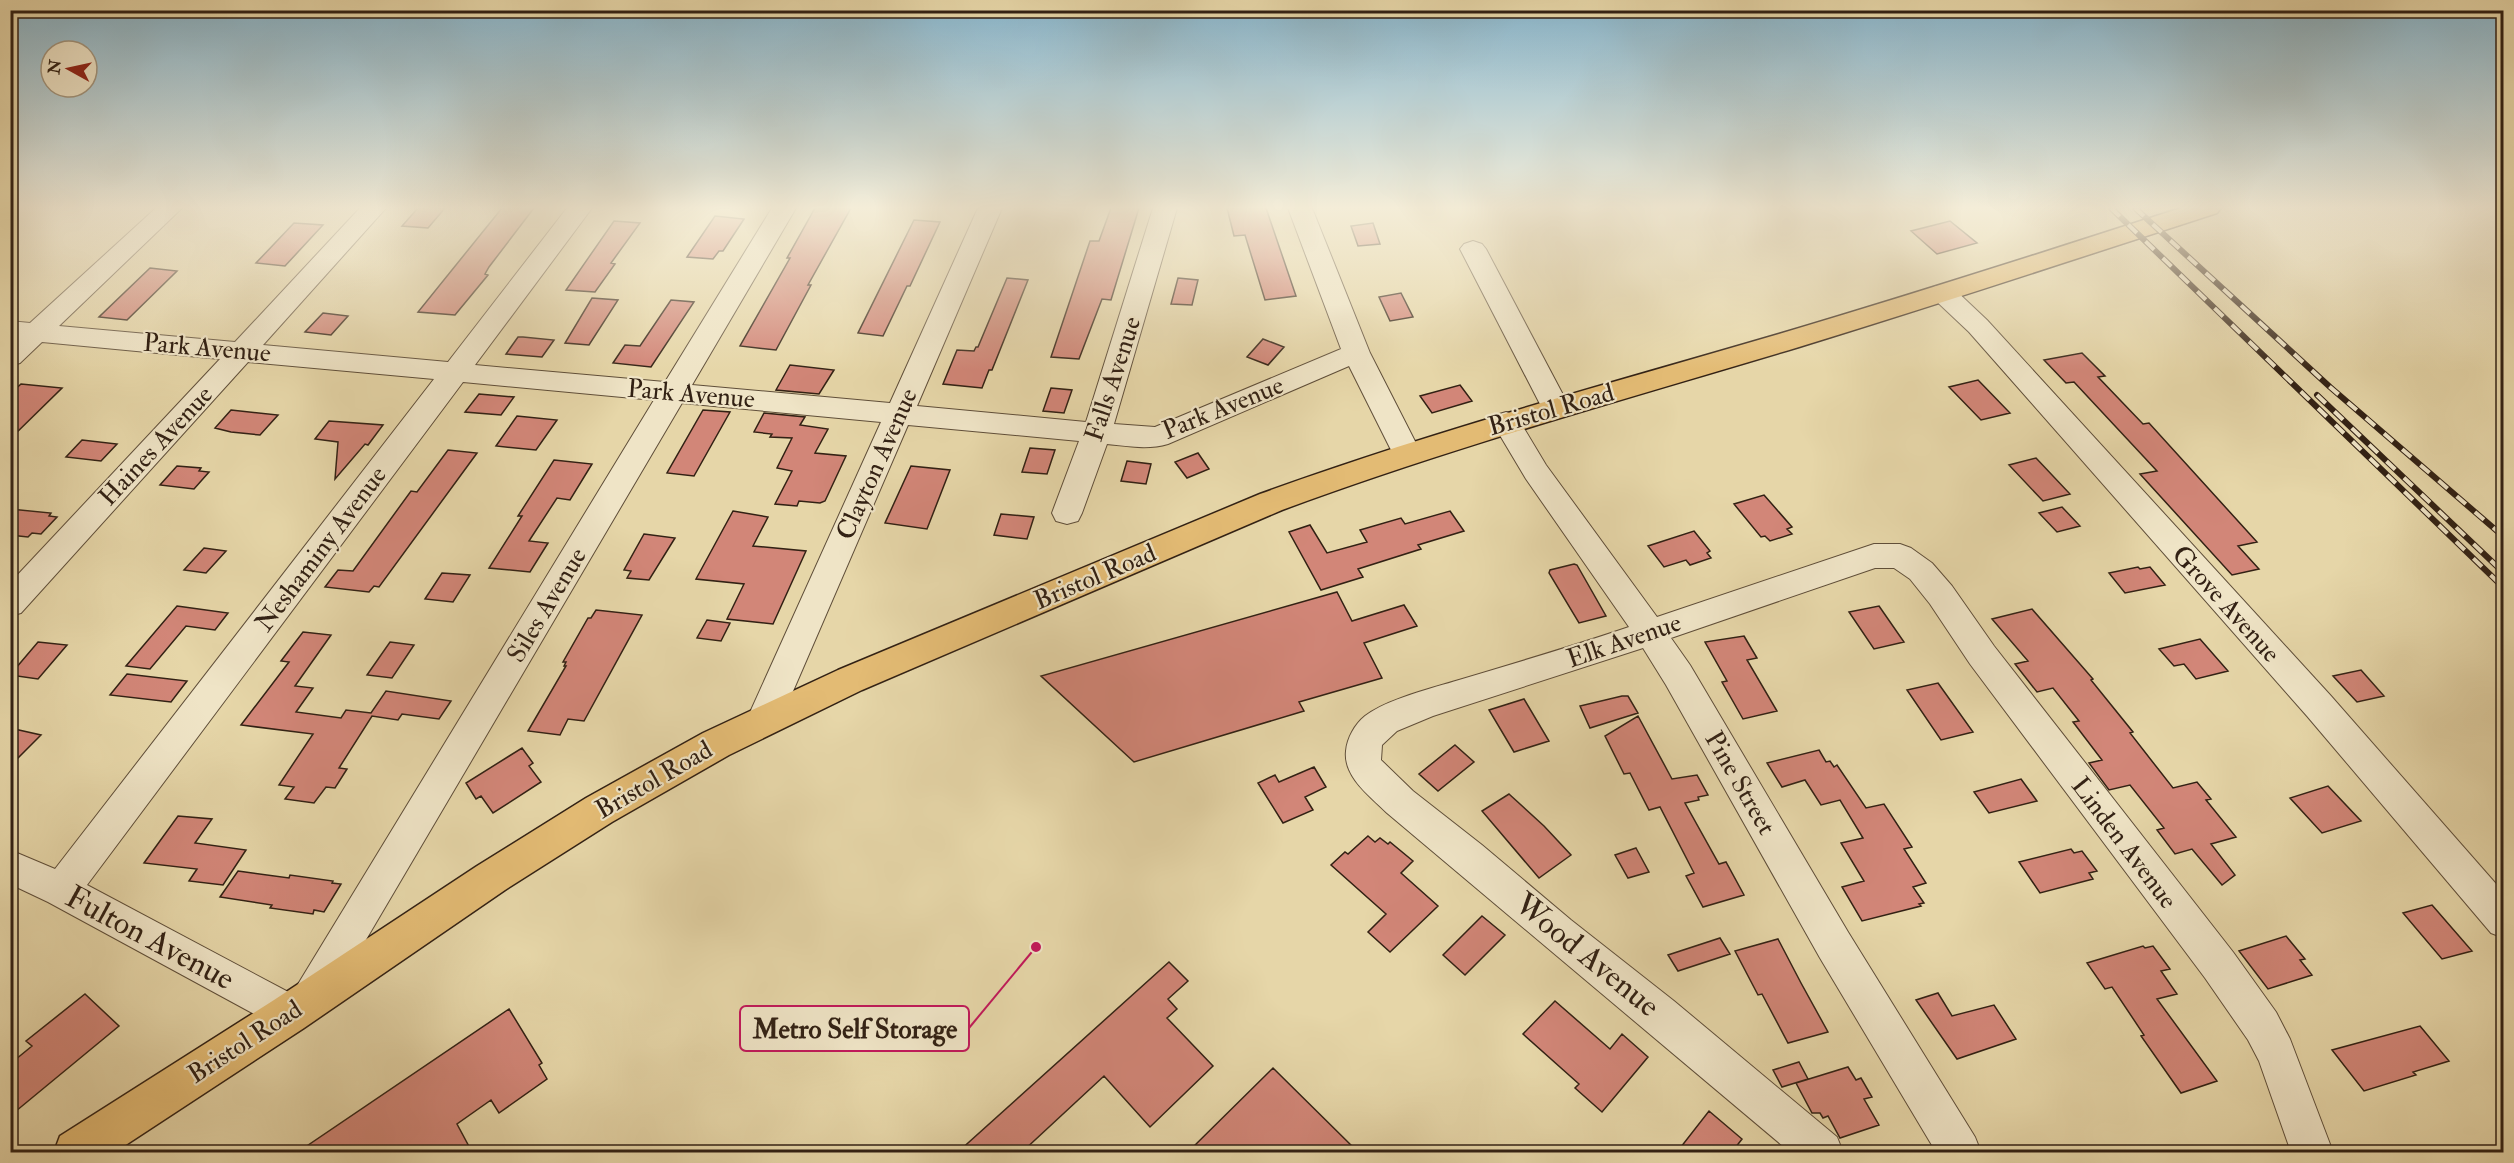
<svg xmlns="http://www.w3.org/2000/svg" width="2514" height="1163" font-family="'IM FELL Double Pica',serif">
<style>
.building{fill:#d28678;stroke:#322114;stroke-width:1.5}
.lines{fill:none;stroke-linecap:round;stroke-linejoin:round}
.minor-casing{stroke:#5f4e39;stroke-width:2}
.major-casing{stroke:#322114;stroke-width:3}
.minor{fill:#efe4c6;fill-rule:evenodd}
.major{fill:#e3bb74;fill-rule:evenodd}
.rail-casing{stroke:#322114;stroke-width:6}
.rail{stroke:#efe4c6;stroke-width:4;stroke-dasharray:12;stroke-linecap:butt}
.labels{text-anchor:middle;dominant-baseline:central;stroke-width:4.5;stroke-linejoin:round;paint-order:stroke}
.street-label{font-size:26px;fill:#322114;stroke:#efe4c6}
.near-street-label{font-size:32px;fill:#322114;stroke:#efe4c6}
.leader{fill:none;stroke:#c2185b;stroke-width:2}
.callout-dot{fill:#c2185b;stroke:#efe4c6;stroke-width:2}
.callout{fill:#efe4c6;stroke:#c2185b;stroke-width:2}
.callout-label{font-size:27px;text-anchor:middle;font-weight:bold;fill:#322114}
</style>
<rect width="100%" height="100%" fill="#e6d6a8"/>
<filter id="stains"><feTurbulence type="fractalNoise" baseFrequency=".00333" numOctaves="4"/><feColorMatrix values="0 0 0 0 .2 0 0 0 0 .09 0 0 0 0 .02 0 0 0 .5 -.17"/></filter>
<radialGradient id="worn" r=".72"><stop offset=".6" stop-color="#630" stop-opacity="0"/><stop offset="1" stop-color="#630" stop-opacity=".3"/></radialGradient>
<path class="building" d="M 418,208 L 445,208 L 428,228 L 402,226 Z
M 502,208 L 534,208 L 489,267 L 485,274 L 488,275 L 455,315 L 418,312 Z
M 815,208 L 851,208 L 808,285 L 811,285 L 776,350 L 740,346 L 790,258 L 787,258 Z
M 1111,208 L 1139,208 L 1111,300 L 1102,299 L 1079,359 L 1051,357 L 1090,241 L 1099,241 Z
M 1227,208 L 1266,208 L 1296,296 L 1265,300 L 1245,235 L 1234,236 Z
M 715,216 L 744,219 L 723,251 L 719,251 L 713,259 L 687,257 Z
M 914,220 L 940,222 L 910,286 L 907,286 L 883,336 L 858,333 Z
M 614,221 L 640,223 L 611,263 L 615,264 L 595,292 L 566,290 Z
M 1950,221 L 1977,243 L 1937,254 L 1911,231 Z
M 294,223 L 323,225 L 285,266 L 256,263 Z
M 1373,223 L 1380,244 L 1358,246 L 1351,226 Z
M 150,268 L 177,271 L 127,320 L 99,317 Z
M 1007,278 L 1028,280 L 992,370 L 989,370 L 982,388 L 943,384 L 957,350 L 974,351 L 976,347 L 978,347 Z
M 1178,278 L 1198,280 L 1192,305 L 1171,304 Z
M 1401,293 L 1413,317 L 1390,321 L 1379,297 Z
M 592,298 L 618,300 L 589,345 L 565,343 Z
M 671,300 L 694,302 L 651,367 L 613,363 L 625,345 L 640,346 Z
M 323,313 L 348,316 L 331,335 L 305,332 Z
M 518,337 L 523,337 L 554,340 L 542,357 L 506,354 Z
M 1263,339 L 1284,347 L 1268,365 L 1247,357 Z
M 2082,353 L 2105,376 L 2098,377 L 2143,424 L 2149,423 L 2257,542 L 2238,546 L 2259,569 L 2232,575 L 2140,474 L 2157,471 L 2074,382 L 2066,383 L 2044,360 Z
M 790,365 L 834,370 L 819,394 L 776,390 Z
M 1978,380 L 2010,413 L 1981,420 L 1949,387 Z
M 21,384 L 62,388 L 10,439 L 10,394 Z
M 1460,385 L 1472,401 L 1432,413 L 1420,396 Z
M 1051,388 L 1072,390 L 1064,413 L 1043,411 Z
M 479,394 L 514,397 L 501,415 L 465,412 Z
M 231,410 L 278,415 L 260,435 L 231,432 L 215,428 Z
M 703,410 L 730,412 L 694,476 L 667,473 Z
M 764,413 L 805,417 L 800,425 L 828,429 L 815,453 L 846,456 L 825,501 L 820,503 L 799,501 L 797,506 L 775,504 L 792,471 L 777,468 L 792,438 L 770,437 L 772,434 L 754,432 Z
M 517,416 L 557,420 L 536,450 L 496,446 Z
M 329,421 L 383,425 L 368,445 L 365,444 L 335,479 L 338,442 L 315,439 Z
M 82,440 L 117,444 L 101,461 L 66,457 Z
M 1030,448 L 1055,450 L 1047,474 L 1022,472 Z
M 448,450 L 477,453 L 379,587 L 374,586 L 369,592 L 325,587 L 338,570 L 353,571 L 411,491 L 417,492 Z
M 1198,453 L 1209,469 L 1187,478 L 1175,462 Z
M 2036,458 L 2070,494 L 2043,501 L 2009,465 Z
M 554,460 L 592,464 L 570,500 L 557,498 L 529,541 L 548,543 L 530,572 L 489,568 L 522,516 L 518,516 Z
M 1127,461 L 1151,464 L 1146,484 L 1121,481 Z
M 177,466 L 201,468 L 199,471 L 209,472 L 194,489 L 160,485 Z
M 911,466 L 950,470 L 927,529 L 885,523 Z
M 1764,495 L 1792,527 L 1787,529 L 1792,534 L 1770,541 L 1765,536 L 1761,537 L 1734,504 Z
M 2062,507 L 2080,526 L 2057,532 L 2039,513 Z
M 10,509 L 51,513 L 49,516 L 57,517 L 41,534 L 32,533 L 28,537 L 10,535 Z
M 733,511 L 768,517 L 753,546 L 806,551 L 773,624 L 727,619 L 744,584 L 696,579 Z
M 1450,511 L 1464,531 L 1418,545 L 1421,549 L 1358,569 L 1363,577 L 1321,590 L 1289,532 L 1310,525 L 1327,553 L 1367,542 L 1360,530 L 1401,518 L 1405,524 Z
M 1001,514 L 1034,517 L 1027,539 L 994,535 Z
M 1694,531 L 1710,551 L 1707,553 L 1711,558 L 1690,565 L 1686,560 L 1664,567 L 1648,546 Z
M 644,534 L 675,538 L 649,580 L 627,578 L 631,571 L 624,570 Z
M 204,548 L 226,551 L 206,573 L 184,570 Z
M 1574,564 L 1577,565 L 1606,616 L 1579,623 L 1549,573 L 1550,570 Z
M 2138,567 L 2140,569 L 2150,567 L 2165,585 L 2125,593 L 2109,573 Z
M 442,573 L 470,575 L 453,602 L 425,599 Z
M 1337,592 L 1352,621 L 1404,605 L 1417,626 L 1364,643 L 1382,678 L 1299,702 L 1304,711 L 1134,762 L 1041,676 Z
M 177,606 L 228,613 L 215,630 L 186,626 L 150,669 L 126,666 Z
M 1879,606 L 1904,642 L 1874,649 L 1849,612 Z
M 2032,609 L 2093,679 L 2091,680 L 2133,732 L 2130,733 L 2173,788 L 2197,782 L 2211,799 L 2206,800 L 2236,837 L 2211,844 L 2235,875 L 2222,885 L 2192,849 L 2175,854 L 2157,830 L 2164,828 L 2130,785 L 2109,790 L 2089,763 L 2102,760 L 2073,722 L 2079,721 L 2053,688 L 2037,692 L 2015,664 L 2028,661 L 1992,619 Z
M 596,610 L 642,615 L 584,721 L 568,719 L 560,735 L 528,731 L 566,666 L 564,666 L 566,662 L 563,662 L 588,618 L 591,618 Z
M 707,620 L 730,623 L 721,641 L 697,638 Z
M 303,632 L 331,635 L 295,686 L 313,688 L 296,712 L 341,718 L 346,710 L 371,713 L 386,691 L 451,701 L 439,719 L 402,714 L 398,720 L 372,716 L 339,768 L 347,769 L 335,788 L 326,787 L 314,803 L 285,799 L 294,787 L 279,785 L 313,734 L 241,725 L 289,662 L 281,661 Z
M 1744,636 L 1757,658 L 1747,660 L 1777,711 L 1743,719 L 1722,682 L 1727,681 L 1705,642 Z
M 2200,639 L 2228,671 L 2196,679 L 2184,664 L 2174,666 L 2159,649 Z
M 38,642 L 67,645 L 38,679 L 10,675 Z
M 390,642 L 414,645 L 392,678 L 367,675 Z
M 2361,670 L 2384,696 L 2357,702 L 2333,676 Z
M 127,674 L 187,681 L 171,702 L 110,695 Z
M 1938,683 L 1973,732 L 1941,740 L 1907,690 Z
M 1622,696 L 1628,696 L 1638,713 L 1590,728 L 1580,706 Z
M 1524,699 L 1549,741 L 1514,752 L 1489,710 Z
M 1638,716 L 1672,779 L 1697,775 L 1708,795 L 1698,797 L 1699,800 L 1685,803 L 1719,864 L 1726,862 L 1744,895 L 1703,907 L 1686,876 L 1694,873 L 1660,807 L 1649,810 L 1630,773 L 1624,774 L 1605,736 Z
M 10,728 L 41,735 L 10,766 Z
M 1455,745 L 1474,762 L 1438,791 L 1419,774 Z
M 522,748 L 533,763 L 529,766 L 541,782 L 493,813 L 481,796 L 476,799 L 466,783 Z
M 1819,750 L 1826,762 L 1830,761 L 1834,767 L 1837,765 L 1866,808 L 1884,804 L 1912,847 L 1904,849 L 1926,883 L 1913,887 L 1924,903 L 1919,904 L 1921,906 L 1862,921 L 1842,887 L 1864,881 L 1841,843 L 1863,838 L 1840,800 L 1821,805 L 1805,780 L 1782,787 L 1767,763 Z
M 1314,767 L 1326,787 L 1305,797 L 1313,810 L 1283,823 L 1258,783 L 1275,775 L 1279,782 Z
M 2021,779 L 2037,801 L 1989,813 L 1974,792 Z
M 2328,786 L 2361,821 L 2322,833 L 2290,798 Z
M 1509,794 L 1544,826 L 1571,855 L 1539,878 L 1482,811 Z
M 178,816 L 212,819 L 195,843 L 246,850 L 223,885 L 189,881 L 197,869 L 144,863 Z
M 1368,836 L 1375,842 L 1380,838 L 1388,844 L 1390,842 L 1413,861 L 1401,873 L 1438,906 L 1390,952 L 1368,932 L 1386,914 L 1331,865 L 1345,852 L 1348,854 Z
M 1636,848 L 1649,872 L 1628,878 L 1615,855 Z
M 2071,849 L 2074,853 L 2082,851 L 2097,871 L 2089,873 L 2093,879 L 2040,893 L 2019,862 Z
M 238,871 L 289,878 L 290,875 L 333,881 L 332,883 L 341,884 L 324,912 L 314,910 L 313,914 L 270,908 L 272,905 L 220,897 Z
M 2432,905 L 2472,951 L 2442,959 L 2403,913 Z
M 1482,916 L 1505,935 L 1465,975 L 1443,955 Z
M 2286,936 L 2305,959 L 2300,960 L 2312,975 L 2268,989 L 2239,951 Z
M 1720,938 L 1730,954 L 1678,971 L 1668,955 Z
M 1778,939 L 1801,983 L 1828,1032 L 1788,1043 L 1762,994 L 1758,995 L 1735,951 Z
M 2143,946 L 2145,948 L 2153,946 L 2170,969 L 2161,971 L 2177,994 L 2157,999 L 2217,1081 L 2181,1093 L 2141,1036 L 2144,1035 L 2112,987 L 2105,989 L 2087,963 Z
M 1169,962 L 1188,981 L 1168,999 L 1177,1009 L 1167,1018 L 1213,1066 L 1150,1127 L 1104,1076 L 1022,1152 L 958,1152 Z
M 1938,993 L 1952,1016 L 1994,1005 L 2016,1039 L 1957,1059 L 1916,1000 Z
M 85,994 L 119,1026 L 10,1116 L 10,1064 L 32,1046 L 26,1041 Z
M 1555,1001 L 1610,1049 L 1622,1034 L 1648,1057 L 1602,1112 L 1575,1088 L 1579,1084 L 1523,1034 Z
M 509,1009 L 542,1063 L 539,1065 L 547,1079 L 499,1113 L 491,1100 L 457,1124 L 472,1152 L 298,1152 Z
M 2420,1026 L 2449,1061 L 2413,1072 L 2416,1075 L 2364,1091 L 2332,1050 Z
M 1799,1062 L 1808,1079 L 1782,1087 L 1773,1070 Z
M 1848,1067 L 1856,1080 L 1861,1078 L 1872,1097 L 1864,1099 L 1879,1125 L 1840,1138 L 1828,1116 L 1823,1118 L 1820,1113 L 1812,1113 L 1796,1083 Z
M 1273,1068 L 1358,1152 L 1188,1152 Z
M 1709,1111 L 1742,1139 L 1732,1152 L 1677,1152 Z"/>
<g class="lines">
<defs>
<path id="minor" d="M 156,208 L 182,208 L 59,326 L 235,342 L 360,208 L 386,208 L 263,345 L 448,362 L 567,208 L 592,208 L 475,365 L 665,382 L 772,208 L 796,208 L 692,385 L 890,403 L 978,208 L 1002,208 L 917,406 L 1086,422 L 1153,208 L 1177,208 L 1114,424 L 1155,427 L 1341,349 L 1288,208 L 1312,208 L 1370,353 L 1421,453 L 1416,460 L 1406,463 L 1396,460 L 1349,366 L 1168,444 C 1148,450 1127,446 1107,444 L 1082,513 L 1078,521 L 1067,524 L 1056,521 L 1052,513 L 1079,441 L 908,425 L 781,719 L 776,729 L 764,733 L 752,729 L 747,719 L 881,422 L 682,403 L 324,1011 L 308,1016 L 303,1028 L 289,1033 L 48,902 L 10,884 L 10,850 L 55,869 L 434,379 L 248,362 L 21,613 L 10,616 L 10,583 L 220,359 L 42,342 L 20,363 L 10,366 L 10,341 L 13,339 L 10,339 L 10,321 L 30,323 ZM 463,382 L 654,400 L 292,994 L 87,885 Z
M 1473,241 L 1482,244 L 1486,249 L 1570,408 L 1566,415 L 1556,418 L 1546,415 L 1542,408 L 1460,249 L 1464,244 Z
M 1943,285 L 1952,287 L 1987,320 L 2331,696 L 2504,893 L 2504,938 L 2491,933 L 2307,716 L 1969,332 L 1934,299 L 1930,293 L 1934,287 Z
M 1506,412 L 1516,415 L 1546,465 L 1657,617 L 1874,544 L 1900,544 L 1911,548 L 1932,563 L 1952,586 L 1994,646 L 2233,952 L 2276,1012 L 2290,1039 L 2333,1152 L 2291,1152 L 2259,1061 L 2248,1040 L 2205,978 L 1970,664 L 1930,604 L 1910,579 L 1894,568 L 1875,568 L 1671,638 L 1690,665 L 1848,932 L 1975,1137 L 1981,1152 L 1936,1152 L 1820,958 L 1666,685 L 1643,648 L 1433,716 L 1397,731 L 1382,745 L 1381,760 L 1413,791 L 1482,845 L 1571,920 L 1674,1001 L 1837,1137 L 1843,1152 L 1790,1152 L 1387,813 C 1371,797 1343,777 1346,751 C 1347,738 1355,724 1365,716 C 1387,699 1433,688 1459,680 C 1516,663 1573,646 1629,627 L 1526,479 L 1492,422 L 1496,415 Z"/>
<path id="major" d="M 2181,208 L 2221,208 L 2217,213 C 2078,258 1939,304 1799,347 C 1626,399 1452,447 1282,510 L 862,690 L 729,755 L 612,822 L 505,890 L 304,1028 L 115,1152 L 54,1152 L 60,1136 L 274,1000 L 477,866 L 586,798 L 703,733 L 838,670 L 1260,494 C 1430,432 1605,385 1779,334 C 1914,294 2048,251 2181,208 Z"/>
</defs>
<use href="#minor" class="minor-casing"/>
<use href="#major" class="major-casing"/>
<use href="#minor" class="minor"/>
<use href="#major" class="major"/>
<defs>
<path id="rail" d="M 2111,208 L 2504,588
M 2135,208 L 2330,387 L 2504,537
M 2317,395 L 2504,573"/>
</defs>
<use href="#rail" class="rail-casing"/>
<use href="#rail" class="rail"/>
</g>
<linearGradient id="sky" x2="0" y2="1"><stop stop-color="#87b6ce"/><stop offset="0.56" stop-color="#f4edd8"/><stop offset="1" stop-color="#f4edd8" stop-opacity="0"/></linearGradient>
<rect width="2514" height="371" fill="url(#sky)"/>
<g class="labels">
<g class="street-label">
<text transform="translate(207 348) rotate(5)">Park Avenue</text>
<text transform="translate(1113 379) rotate(-72)">Falls Avenue</text>
<text transform="translate(691 394) rotate(5)">Park Avenue</text>
<text transform="translate(1223 408) rotate(-22)">Park Avenue</text>
<text transform="translate(1551 410) rotate(-16)">Bristol Road</text>
<text transform="translate(156 446) rotate(-47)">Haines Avenue</text>
<text transform="translate(877 464) rotate(-66)">Clayton Avenue</text>
<text transform="translate(321 549) rotate(-53)">Neshaminy Avenue</text>
<text transform="translate(1095 577) rotate(-23)">Bristol Road</text>
<text transform="translate(2226 604) rotate(48)">Grove Avenue</text>
<text transform="translate(547 605) rotate(-59)">Siles Avenue</text>
<text transform="translate(1624 641) rotate(-19)">Elk Avenue</text>
<text transform="translate(654 780) rotate(-30)">Bristol Road</text>
<text transform="translate(1740 783) rotate(60)">Pine Street</text>
<text transform="translate(2124 843) rotate(53)">Linden Avenue</text>
<text transform="translate(245 1042) rotate(-33)">Bristol Road</text>
</g>
<g class="near-street-label">
<text transform="translate(150 938) rotate(28)">Fulton Avenue</text>
<text transform="translate(1587 955) rotate(39)">Wood Avenue</text>
</g>
</g>
<path class="leader" d="M1036 947L969 1028"/>
<circle class="callout-dot" cx="1036" cy="947" r="6"/>
<rect class="callout" x="740" y="1006" width="229" height="45" rx="6"/>
<g class="callout-label">
<text x="855" y="1038">Metro Self Storage</text>
</g>
<rect width="2514" height="1163" fill="none" stroke="#e6d6a8" stroke-width="36"/>
<rect x="12" y="12" width="2490" height="1139" fill="none" stroke="#322114" stroke-width="3"/>
<rect x="18" y="18" width="2478" height="1127" fill="none" stroke="#322114" stroke-width="1.5"/>
<g transform="translate(69 69) rotate(278)"><circle r="28" fill="#efe4c6" stroke="#a3967f" stroke-width="1.5"/>
<path d="M0-4.5L10 22L0 15L-10 22Z" fill="#8f2418"/>
<text y="-9" font-size="16" font-weight="bold" text-anchor="middle" fill="#322114">N</text>
</g>
<rect width="100%" height="100%" filter="url(#stains)"/>
<rect width="100%" height="100%" fill="url(#worn)"/>
</svg>
